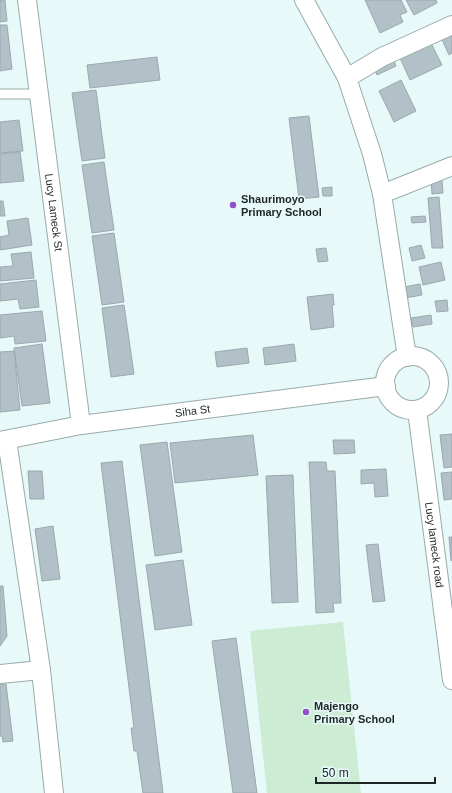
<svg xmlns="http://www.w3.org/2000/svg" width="452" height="793" font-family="Helvetica,sans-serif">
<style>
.green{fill:#ccecd4}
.building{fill:#b2c1c7;stroke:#9aa9ae}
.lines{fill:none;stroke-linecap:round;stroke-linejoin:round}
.lane-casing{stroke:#9aa;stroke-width:11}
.street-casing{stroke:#9aa;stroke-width:20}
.lane{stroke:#fff;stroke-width:9}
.street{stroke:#fff;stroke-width:18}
.poi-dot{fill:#9252c8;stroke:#e7f9f9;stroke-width:1.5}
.labels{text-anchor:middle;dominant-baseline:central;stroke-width:3;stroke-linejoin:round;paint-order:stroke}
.poi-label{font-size:11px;font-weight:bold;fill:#1e2525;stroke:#e7f9f9;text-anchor:start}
.street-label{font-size:11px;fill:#1e2525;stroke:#e7f9f9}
</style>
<rect width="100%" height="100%" fill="#e7f9f9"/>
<path class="green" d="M 343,622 L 361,793 L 267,793 L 250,631 Z"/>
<path class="building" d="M 0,0 L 5,0 L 7,21 L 0,22 Z
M 365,0 L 401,0 L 407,12 L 400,15 L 403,22 L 380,33 Z
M 406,0 L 436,0 L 437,3 L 414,15 Z
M 0,25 L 7,25 L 12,69 L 0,71 Z
M 452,27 L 452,53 L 449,55 L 439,33 Z
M 430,41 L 442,65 L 410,80 L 399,56 Z
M 157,57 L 160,80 L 90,88 L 87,65 Z
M 393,58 L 396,66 L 377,75 L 374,67 Z
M 401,80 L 416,111 L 394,122 L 379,91 Z
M 96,90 L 105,158 L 82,161 L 72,93 Z
M 309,116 L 319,197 L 299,199 L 289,118 Z
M 19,120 L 23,151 L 0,153 L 0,122 Z
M 20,152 L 24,181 L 0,183 L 0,154 Z
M 104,162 L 114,230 L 92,233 L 82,165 Z
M 442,180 L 443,193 L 432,194 L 431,181 Z
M 332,187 L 332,196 L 323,196 L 322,188 Z
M 439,197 L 443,248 L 432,248 L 428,198 Z
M 0,201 L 3,201 L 5,216 L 0,216 Z
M 425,216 L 426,222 L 412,223 L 411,217 Z
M 28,218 L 32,245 L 0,250 L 0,237 L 9,235 L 7,221 Z
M 114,233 L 124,302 L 102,305 L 92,236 Z
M 421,245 L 425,258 L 412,261 L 409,248 Z
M 326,248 L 328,261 L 318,262 L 316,249 Z
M 31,252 L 34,278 L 0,281 L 0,267 L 13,266 L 11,254 Z
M 441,262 L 445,280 L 423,285 L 419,267 Z
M 36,280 L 39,307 L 20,309 L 18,299 L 0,301 L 0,284 Z
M 420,284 L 422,295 L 405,298 L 404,287 Z
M 333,294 L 334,305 L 332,305 L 334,327 L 311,330 L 307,297 Z
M 447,300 L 448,311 L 437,312 L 435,301 Z
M 124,305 L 134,374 L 111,377 L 102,308 Z
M 42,311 L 46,341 L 15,344 L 14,336 L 0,338 L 0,315 Z
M 431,315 L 432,324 L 413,327 L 411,318 Z
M 42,344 L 50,403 L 22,406 L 14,348 Z
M 294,344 L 296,361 L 265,365 L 263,348 Z
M 247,348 L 249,363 L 217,367 L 215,352 Z
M 14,351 L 20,410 L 0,412 L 0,352 Z
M 452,434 L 452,467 L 444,468 L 440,435 Z
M 253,435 L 258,475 L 175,483 L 170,443 Z
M 333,440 L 354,440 L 355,453 L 334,454 Z
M 167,442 L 182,552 L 155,556 L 140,445 Z
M 122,461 L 163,793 L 143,793 L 137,751 L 134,751 L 131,728 L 134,728 L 101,463 Z
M 309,462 L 326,462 L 327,471 L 335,471 L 341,603 L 333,603 L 334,612 L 316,613 Z
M 386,469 L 388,496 L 375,497 L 374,483 L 361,484 L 361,470 Z
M 28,471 L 42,471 L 44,499 L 30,499 Z
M 452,472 L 452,499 L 444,500 L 441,473 Z
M 293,475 L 298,602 L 272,603 L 266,476 Z
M 53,526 L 60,579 L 42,581 L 35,529 Z
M 449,537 L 452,537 L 452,560 L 451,561 Z
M 378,544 L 385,601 L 373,602 L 366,545 Z
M 183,560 L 192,625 L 155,630 L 146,565 Z
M 0,586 L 3,586 L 7,636 L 0,646 Z
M 236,638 L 257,793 L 233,793 L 212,641 Z
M 6,684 L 13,741 L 3,742 L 2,736 L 0,736 L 0,685 Z"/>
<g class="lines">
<defs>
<path id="lane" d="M 0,94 L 39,94"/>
<g id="street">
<path id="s1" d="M 27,0 L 81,425"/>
<path d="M 304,0 L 347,78 L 372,154 L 382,194 L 407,357"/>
<path d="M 347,78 L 382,57 L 452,25"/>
<path d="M 382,194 L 452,166"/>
<circle cx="412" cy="383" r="27"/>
<path id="s2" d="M 417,410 L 452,680"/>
<path d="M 7,440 L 41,670 L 54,793"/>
<path id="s3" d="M 0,441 L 81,425 L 386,386"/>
<path d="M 0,674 L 41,670"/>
</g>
</defs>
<use href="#lane" class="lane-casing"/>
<use href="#street" class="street-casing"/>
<use href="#lane" class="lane"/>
<use href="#street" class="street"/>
</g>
<g class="poi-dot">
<circle cx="233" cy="205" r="4"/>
<circle cx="306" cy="712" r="4"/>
</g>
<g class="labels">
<g class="poi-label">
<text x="241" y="199">Shaurimoyo<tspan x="241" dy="13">Primary School</tspan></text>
<text x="314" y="706">Majengo<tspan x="314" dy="13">Primary School</tspan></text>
</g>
<g class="street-label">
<text stroke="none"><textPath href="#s1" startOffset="214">Lucy Lameck St</textPath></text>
<text stroke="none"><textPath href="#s3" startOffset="195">Siha St</textPath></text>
<text stroke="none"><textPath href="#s2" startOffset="136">Lucy lameck road</textPath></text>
</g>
</g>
<path d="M316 777v6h119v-6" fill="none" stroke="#1e2525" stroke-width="2"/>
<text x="322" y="777" font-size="12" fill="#1e2525" stroke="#e7f9f9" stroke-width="3" paint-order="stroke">50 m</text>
</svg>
